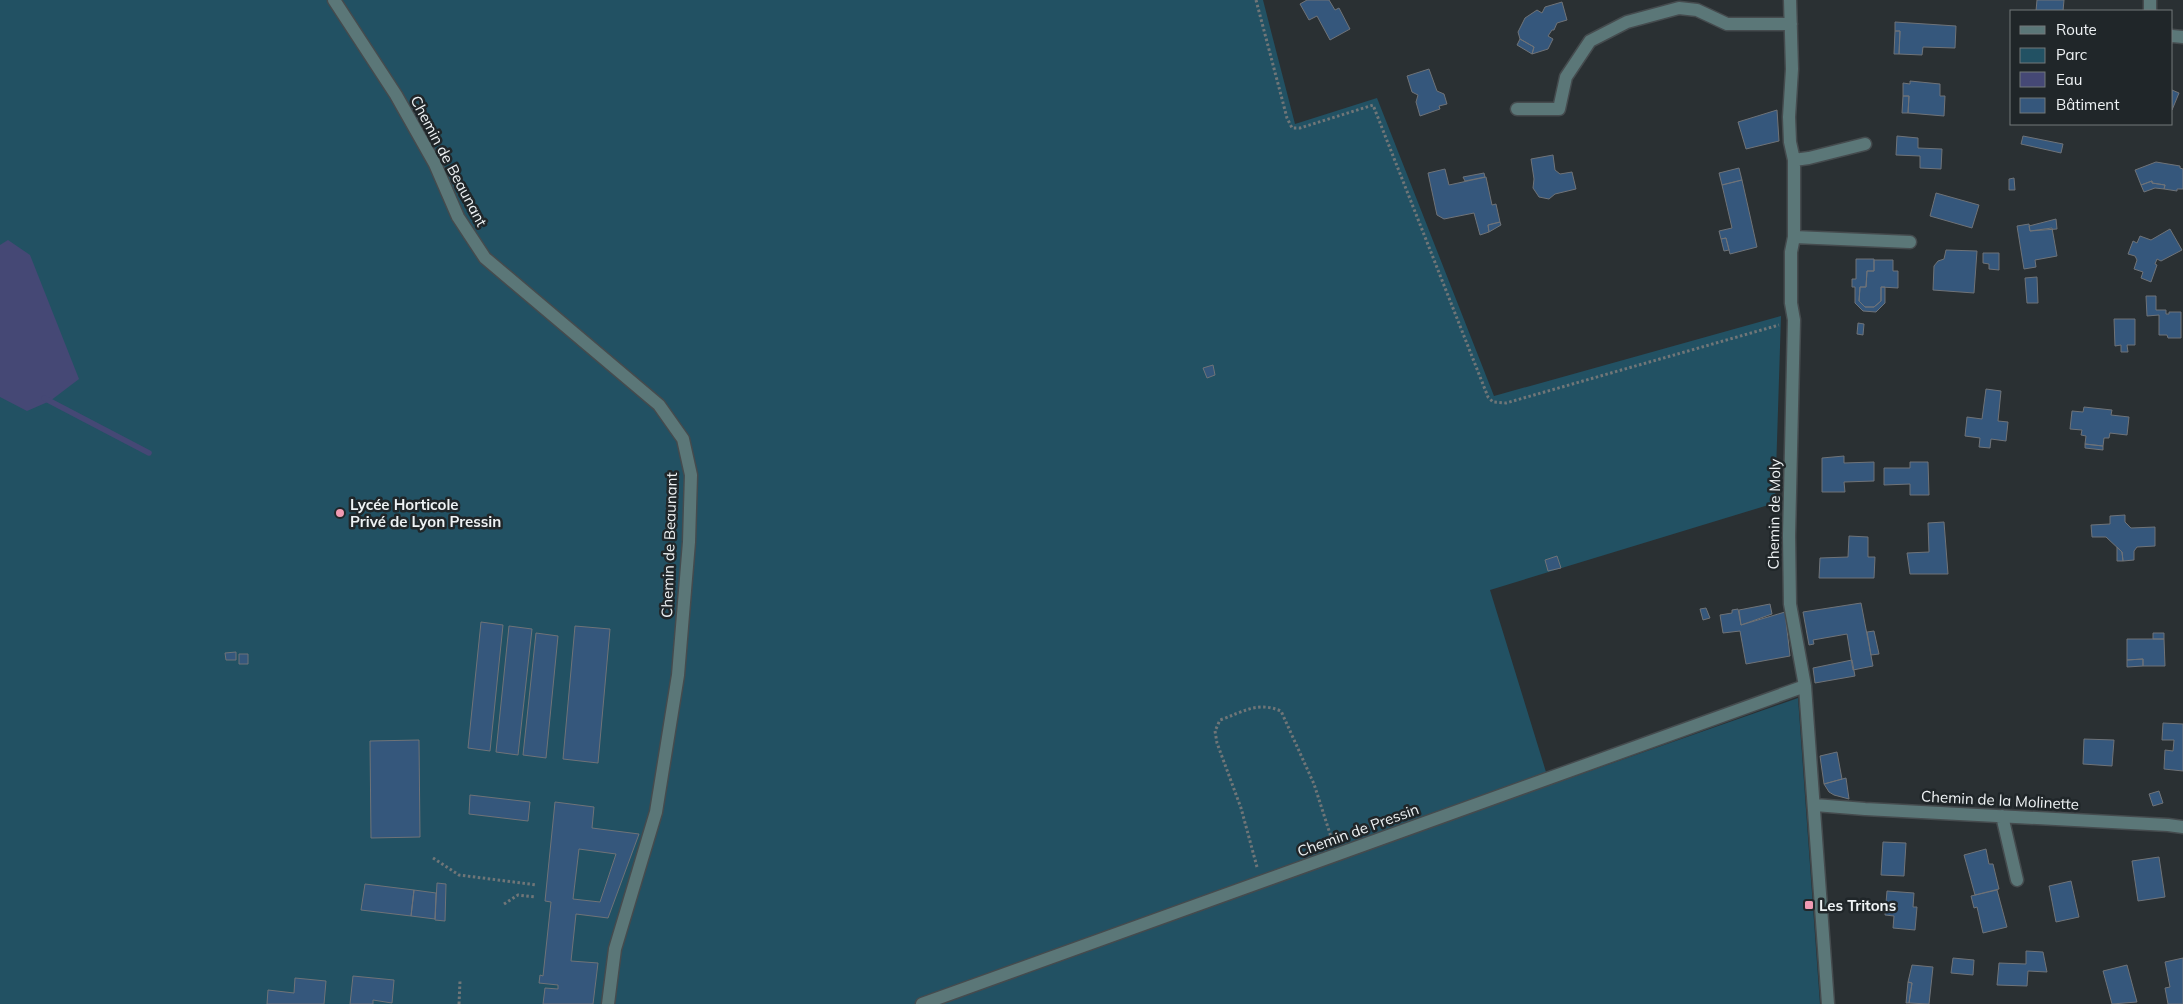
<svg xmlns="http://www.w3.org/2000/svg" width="2183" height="1004" font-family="Mulish,sans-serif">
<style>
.green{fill:#225163}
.water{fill:#454875}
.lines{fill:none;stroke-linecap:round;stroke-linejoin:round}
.stream{stroke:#454875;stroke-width:5.5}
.building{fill:#35577c;stroke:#6f7378;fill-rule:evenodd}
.minor-casing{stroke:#454b4e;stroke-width:15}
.path{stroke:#707678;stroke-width:3;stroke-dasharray:2.5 2.5;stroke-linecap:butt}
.minor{stroke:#5b7778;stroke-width:12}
.poi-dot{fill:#f19ab2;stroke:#202629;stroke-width:2}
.labels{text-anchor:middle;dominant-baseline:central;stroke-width:5;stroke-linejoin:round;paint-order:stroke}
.street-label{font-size:15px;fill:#eef2f4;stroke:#202629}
.poi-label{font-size:15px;font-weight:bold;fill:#eef2f4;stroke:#202629;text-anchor:start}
</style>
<rect width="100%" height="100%" fill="#2a3033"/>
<path class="green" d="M 0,0 L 1263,0 L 1295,124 L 1377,98 L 1494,396 L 1781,316 L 1775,503 L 1490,590 L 1550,785 L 1798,698 L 1820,1004 L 0,1004 Z"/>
<path class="water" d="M 8,240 L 30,255 L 79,379 L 50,401 L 27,411 L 0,397 L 0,245 Z"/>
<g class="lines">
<path class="stream" d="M 44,398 L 149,453"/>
</g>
<path class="building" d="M 1307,0 L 1329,0 L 1335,10 L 1339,8 L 1350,29 L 1330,40 L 1317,16 L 1309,20 L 1300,4 Z
M 2037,0 L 2064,0 L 2063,11 L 2036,11 Z
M 1562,2 L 1567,20 L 1557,23 L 1554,30 L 1552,30 L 1548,36 L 1553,39 L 1548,49 L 1532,54 L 1534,47 L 1520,39 L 1518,32 L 1525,18 L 1537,10 L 1542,13 L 1545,7 Z
M 1895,22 L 1956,26 L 1955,48 L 1923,47 L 1922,55 L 1899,54 L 1900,31 L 1895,31 Z
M 1895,31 L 1900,31 L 1899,54 L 1894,54 Z
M 1520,39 L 1534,47 L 1532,54 L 1517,45 Z
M 1429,69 L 1437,91 L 1444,94 L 1447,104 L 1439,106 L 1440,109 L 1420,116 L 1416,102 L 1418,95 L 1412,92 L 1407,76 Z
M 1910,81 L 1940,84 L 1940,96 L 1945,96 L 1944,116 L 1908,113 L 1909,96 L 1903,96 L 1903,83 L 1910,84 Z
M 2172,90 L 2179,93 L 2172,110 Z
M 1903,96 L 1909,96 L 1908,113 L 1902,113 Z
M 1777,110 L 1779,141 L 1746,149 L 1738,122 Z
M 1897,136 L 1918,138 L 1918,148 L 1942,149 L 1941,169 L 1920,168 L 1920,156 L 1896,155 Z
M 2023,136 L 2063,144 L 2061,153 L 2021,144 Z
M 1553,155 L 1555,170 L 1560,174 L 1572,172 L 1576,189 L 1555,194 L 1549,199 L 1539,197 L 1533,188 L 1534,179 L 1531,159 Z
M 2156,162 L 2180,166 L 2180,168 L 2183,169 L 2183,189 L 2177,189 L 2177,191 L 2164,189 L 2165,185 L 2152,183 L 2152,181 L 2141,185 L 2135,170 Z
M 1739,168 L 1742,180 L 1722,185 L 1719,173 Z
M 1445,169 L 1449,185 L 1486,177 L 1492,205 L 1496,204 L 1500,222 L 1488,225 L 1489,232 L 1480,235 L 1474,213 L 1444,219 L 1437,215 L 1428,173 Z
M 1484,173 L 1485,177 L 1465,181 L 1463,177 Z
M 2014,178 L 2015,190 L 2009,190 L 2009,179 Z
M 1742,180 L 1757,247 L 1730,254 L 1726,238 L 1721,239 L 1719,231 L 1732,228 L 1722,185 Z
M 2152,181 L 2152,183 L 2165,185 L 2164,189 L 2155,188 L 2144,192 L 2141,185 Z
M 1936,193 L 1979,205 L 1972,228 L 1930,216 Z
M 2056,219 L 2057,229 L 2030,231 L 2029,226 Z
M 1500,222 L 1501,225 L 1489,232 L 1488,225 Z
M 2029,224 L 2030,231 L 2052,228 L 2057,256 L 2035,260 L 2036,267 L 2024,269 L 2017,226 Z
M 2170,229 L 2182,250 L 2161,261 L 2157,259 L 2155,264 L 2157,265 L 2151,282 L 2141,278 L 2143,272 L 2134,269 L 2137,260 L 2135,256 L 2128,254 L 2133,241 L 2137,243 L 2140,236 L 2151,240 Z
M 1726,238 L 1729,250 L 1724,251 L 1721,239 Z
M 1946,250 L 1977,251 L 1974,293 L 1933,290 L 1934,266 L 1938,261 L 1944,259 Z
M 1983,253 L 1999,253 L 1999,270 L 1989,269 L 1989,264 L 1983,263 Z
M 1856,259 L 1874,259 L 1874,271 L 1867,271 L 1866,287 L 1860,287 L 1859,301 L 1865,307 L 1874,307 L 1881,301 L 1881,287 L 1885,287 L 1885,303 L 1876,312 L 1863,311 L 1855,303 L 1855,287 L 1852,287 L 1852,279 L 1856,279 Z
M 1874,260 L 1893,260 L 1893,271 L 1898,271 L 1898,288 L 1881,287 L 1881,301 L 1874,307 L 1865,307 L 1859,301 L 1860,287 L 1866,287 L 1867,271 L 1874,271 Z
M 2037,277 L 2038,303 L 2027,303 L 2025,278 Z
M 2146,296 L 2156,296 L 2156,310 L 2166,310 L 2166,314 L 2169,314 L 2169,312 L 2181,312 L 2181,338 L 2168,338 L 2167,335 L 2159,335 L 2159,315 L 2147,316 Z
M 2114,319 L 2135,319 L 2135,345 L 2127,345 L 2128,352 L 2121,352 L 2121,345 L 2115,346 Z
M 1858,323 L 1864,324 L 1863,335 L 1857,334 Z
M 1213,365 L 1215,375 L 1207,378 L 1203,368 Z
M 1986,389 L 2001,391 L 1998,421 L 2008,422 L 2006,441 L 1991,439 L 1990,448 L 1979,447 L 1980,438 L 1965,436 L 1967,417 L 1982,419 Z
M 2084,407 L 2112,410 L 2111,415 L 2129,417 L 2127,435 L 2110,433 L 2109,438 L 2104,438 L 2103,446 L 2085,444 L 2086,436 L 2081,435 L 2082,430 L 2070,429 L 2072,411 L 2083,412 Z
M 2085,444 L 2103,446 L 2103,450 L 2085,448 Z
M 1844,456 L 1844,463 L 1874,462 L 1874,481 L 1844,482 L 1845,492 L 1822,492 L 1822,458 Z
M 1910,462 L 1928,462 L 1929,495 L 1910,495 L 1910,484 L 1884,485 L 1884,468 L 1910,468 Z
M 2125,515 L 2125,522 L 2131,528 L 2155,527 L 2155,546 L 2137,547 L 2134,551 L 2134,560 L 2123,561 L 2122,552 L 2106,537 L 2092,537 L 2091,525 L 2110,524 L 2110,516 Z
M 1944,522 L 1948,574 L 1910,574 L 1907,553 L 1929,552 L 1928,523 Z
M 1849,536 L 1868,537 L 1868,557 L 1875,557 L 1874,578 L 1819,578 L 1820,558 L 1848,557 Z
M 2117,547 L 2122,552 L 2123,561 L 2117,561 Z
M 1557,556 L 1561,568 L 1548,571 L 1545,560 Z
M 1861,603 L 1873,666 L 1853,670 L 1847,634 L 1813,640 L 1814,644 L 1809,645 L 1803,612 Z
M 1770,604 L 1772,614 L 1741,625 L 1739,610 Z
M 1706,608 L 1710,618 L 1703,620 L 1700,609 Z
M 1738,609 L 1741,625 L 1785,612 L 1790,656 L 1746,664 L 1740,631 L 1723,633 L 1720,615 L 1732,613 L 1732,610 Z
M 481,622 L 503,625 L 490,751 L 468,748 Z
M 509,626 L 532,629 L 518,755 L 496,752 Z
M 575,626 L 610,629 L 598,763 L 563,759 Z
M 1874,631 L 1879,654 L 1871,655 L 1867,632 Z
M 536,633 L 558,636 L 546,758 L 523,755 Z
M 2153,633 L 2164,633 L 2164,639 L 2153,639 Z
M 2127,639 L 2164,639 L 2165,666 L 2143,666 L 2143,659 L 2127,660 Z
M 236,652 L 236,660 L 226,660 L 225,653 Z
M 239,654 L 248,654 L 248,664 L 239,664 Z
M 2143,659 L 2143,666 L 2127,667 L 2127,660 Z
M 1852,660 L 1855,676 L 1815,683 L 1813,668 Z
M 2163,723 L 2183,724 L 2183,771 L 2164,769 L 2165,750 L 2173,751 L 2174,740 L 2162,740 Z
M 2084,739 L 2114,740 L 2112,766 L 2083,764 Z
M 419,740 L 420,837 L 371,838 L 370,741 Z
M 1837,752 L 1842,779 L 1824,784 L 1820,756 Z
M 1846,778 L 1849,799 L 1834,795 L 1829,792 L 1824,784 Z
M 2159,791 L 2163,803 L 2153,806 L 2149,794 Z
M 470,795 L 530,802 L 528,821 L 469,814 Z
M 555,802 L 594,807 L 592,828 L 639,834 L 608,918 L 576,914 L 571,961 L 598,963 L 593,1004 L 543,1004 L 545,988 L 558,989 L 558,985 L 539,983 L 540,975 L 543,976 L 551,902 L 545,901 ZM 579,849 L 616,854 L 600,902 L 573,899 Z
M 1883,842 L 1906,843 L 1904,876 L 1881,875 Z
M 1986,849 L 1989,864 L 1993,864 L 1999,889 L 1975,895 L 1964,855 Z
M 2159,857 L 2165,897 L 2138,901 L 2132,861 Z
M 2071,881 L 2079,917 L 2056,922 L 2049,886 Z
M 437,883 L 446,884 L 445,921 L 435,920 Z
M 365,884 L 414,890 L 411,916 L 361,910 Z
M 414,890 L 436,893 L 435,919 L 411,916 Z
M 1997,890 L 2007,927 L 1983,933 L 1977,907 L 1974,908 L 1971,896 Z
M 1887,891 L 1914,893 L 1913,907 L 1917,907 L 1915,930 L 1893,928 L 1894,916 L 1885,915 Z
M 2026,951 L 2043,952 L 2047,972 L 2028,971 L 2027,986 L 1997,985 L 1999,963 L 2026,964 Z
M 1953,958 L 1974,960 L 1973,975 L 1951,973 Z
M 2183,958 L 2183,1004 L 2168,1004 L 2165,988 L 2170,987 L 2165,962 Z
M 1912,965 L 1933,967 L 1929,1004 L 1909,1003 L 1912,983 L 1908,982 Z
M 2127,965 L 2137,1002 L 2112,1004 L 2103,971 Z
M 353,976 L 394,980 L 392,1003 L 373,1000 L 373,1004 L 350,1004 Z
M 295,978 L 326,981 L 324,1004 L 267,1004 L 268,990 L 294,993 Z
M 1908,982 L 1912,983 L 1909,1003 L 1906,1003 Z"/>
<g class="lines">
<defs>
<path id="minor" d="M 334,0 L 396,95 L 435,164 L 458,217 L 485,258 L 659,405 L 683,439 L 691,475 L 689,542 L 678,675 L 656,812 L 615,949 L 608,1004
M 1790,0 L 1792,69 L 1789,117 L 1790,142 L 1794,160 L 1794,237 L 1791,252 L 1791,303 L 1794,320 L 1789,536 L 1790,604 L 1805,686 L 1828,1004
M 2150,11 L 2150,0
M 2172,36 L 2183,37
M 1517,109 L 1559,109 L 1566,77 L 1590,41 L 1627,22 L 1679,8 L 1697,10 L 1727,24 L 1791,24
M 1794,160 L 1809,158 L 1865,144
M 1794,237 L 1910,242
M 1815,805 L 1865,809 L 2168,825 L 2183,827
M 2002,816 L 2017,880
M 922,1004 L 1805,686"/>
</defs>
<use href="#minor" class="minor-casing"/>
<path class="path" d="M 1256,0 L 1287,118 L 1292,128 L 1300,128 L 1373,105 L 1488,397 L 1493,402 L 1506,403 L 1779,325
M 433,858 L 459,875 L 537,885
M 1257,867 L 1241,808 L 1217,743 L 1215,731 L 1220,720 C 1243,712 1257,701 1281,711 L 1314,784 L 1332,840
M 504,904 L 518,895 L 535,897
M 459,1004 L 460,981"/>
<use href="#minor" class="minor"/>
</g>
<g class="poi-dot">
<circle cx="340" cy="513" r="5"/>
<rect x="1804" y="900" width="10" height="10" rx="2.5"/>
</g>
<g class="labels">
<g class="street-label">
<text transform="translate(449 161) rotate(62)">Chemin de Beaunant</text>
<text transform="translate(1774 514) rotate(-89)">Chemin de Moly</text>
<text transform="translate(669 545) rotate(-88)">Chemin de Beaunant</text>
<text transform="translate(2000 800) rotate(3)">Chemin de la Molinette</text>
<text transform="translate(1358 830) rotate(-20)">Chemin de Pressin</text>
</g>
<g class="poi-label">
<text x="350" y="504">Lycée Horticole<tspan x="350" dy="17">Privé de Lyon Pressin</tspan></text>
<text x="1819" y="905">Les Tritons</text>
</g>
</g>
<rect x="2010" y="10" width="162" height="115" fill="#202629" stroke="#72787a"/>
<rect x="2020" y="26" width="25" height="8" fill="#5b7778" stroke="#72787a"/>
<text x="2056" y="35" font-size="15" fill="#eef2f4">Route</text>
<rect x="2020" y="48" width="25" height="15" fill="#225163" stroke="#72787a"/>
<text x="2056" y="60" font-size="15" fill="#eef2f4">Parc</text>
<rect x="2020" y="72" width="25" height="15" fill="#454875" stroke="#72787a"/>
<text x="2056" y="85" font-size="15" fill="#eef2f4">Eau</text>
<rect x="2020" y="98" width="25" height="15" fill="#35577c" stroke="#72787a"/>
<text x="2056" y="110" font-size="15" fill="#eef2f4">Bâtiment</text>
</svg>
